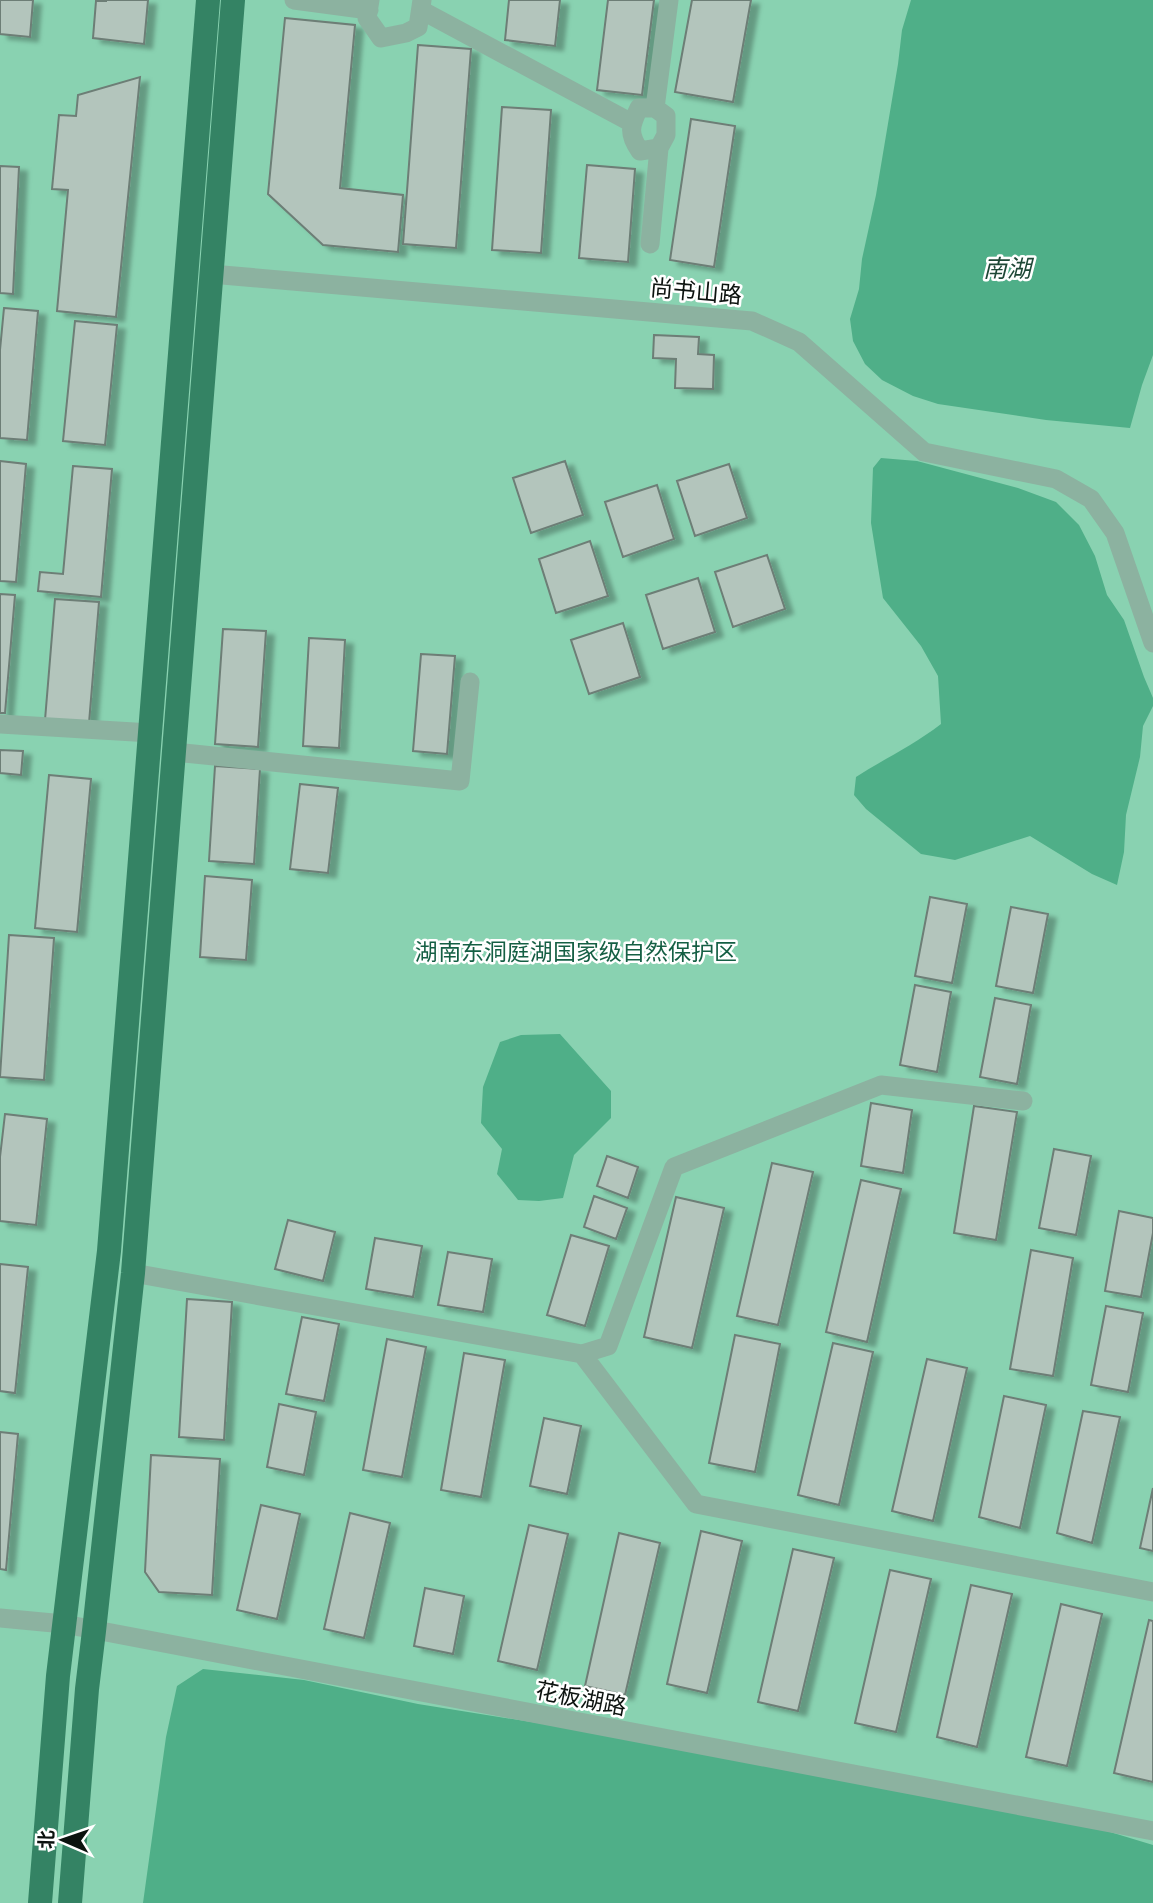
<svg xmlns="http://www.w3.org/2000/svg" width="1153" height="1903" font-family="Ubuntu,'Noto Sans SC',sans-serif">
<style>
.green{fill:#89d2b1}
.water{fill:#4faf88}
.building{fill:#b3c5bc;stroke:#6d7e76;stroke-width:2;filter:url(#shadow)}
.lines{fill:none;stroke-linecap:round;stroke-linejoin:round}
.minor{stroke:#8cb2a0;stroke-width:19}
.major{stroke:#348364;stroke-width:24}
.labels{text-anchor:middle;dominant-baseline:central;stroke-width:5;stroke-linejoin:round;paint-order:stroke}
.street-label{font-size:23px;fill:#0c120f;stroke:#fff}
.park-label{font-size:23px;fill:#155f44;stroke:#fff}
.water-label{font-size:24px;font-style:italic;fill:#1e4736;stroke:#fff}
</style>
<defs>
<filter id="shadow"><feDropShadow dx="8" dy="4.5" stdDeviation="2" flood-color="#0004"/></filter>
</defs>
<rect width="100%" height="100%" fill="#dceee5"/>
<path class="green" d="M 0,0 L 1153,0 L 1153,1903 L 0,1903 Z"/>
<path class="water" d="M 911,0 L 1153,0 L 1153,355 L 1142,385 L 1130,428 L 1046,420 L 938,404 L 913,396 L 882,380 L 865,364 L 853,341 L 850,319 L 859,289 L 862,259 L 876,195 L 898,64 L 902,30 Z
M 881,458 L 917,461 L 1018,488 L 1056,502 L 1079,525 L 1095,556 L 1107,595 L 1124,620 L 1144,677 L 1153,698 L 1153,706 L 1143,726 L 1140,757 L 1126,815 L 1124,852 L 1117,885 L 1092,874 L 1030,836 L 955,860 L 921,854 L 866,809 L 854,795 L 856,777 C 884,759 914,745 941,724 L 938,676 L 921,646 L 883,598 L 871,523 L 873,468 Z
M 560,1034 L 611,1091 L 611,1118 L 574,1155 L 563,1198 L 539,1201 L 518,1200 L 497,1174 L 502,1149 L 481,1123 L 483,1087 L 500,1042 L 521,1035 Z
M 203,1669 L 304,1680 L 418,1704 L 663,1743 L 1087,1825 L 1153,1845 L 1153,1903 L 143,1903 L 166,1737 L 177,1686 Z"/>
<path class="building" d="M 0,0 L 33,0 L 30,37 L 0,34 Z
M 106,0 L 148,0 L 144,44 L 93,38 L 96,1 L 106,1 Z
M 509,0 L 560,0 L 555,46 L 505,40 Z
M 608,0 L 654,0 L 642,95 L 597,90 Z
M 692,0 L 751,0 L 733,102 L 675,92 Z
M 285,18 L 355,25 L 340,188 L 403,195 L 398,252 L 323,245 L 268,194 Z
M 418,45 L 471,49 L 456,248 L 403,244 Z
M 140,77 L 116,317 L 57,311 L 68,190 L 52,189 L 59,115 L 76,116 L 78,95 Z
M 502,107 L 551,110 L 541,253 L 492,250 Z
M 691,119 L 735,126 L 714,267 L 670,260 Z
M 587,165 L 635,169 L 628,262 L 579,258 Z
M 0,166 L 19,167 L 13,294 L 0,293 Z
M 4,308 L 38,311 L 27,440 L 0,438 L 0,350 Z
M 75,321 L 117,325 L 105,445 L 63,441 Z
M 654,335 L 699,337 L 698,354 L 714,355 L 713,389 L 675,388 L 676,359 L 653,358 Z
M 0,461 L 26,464 L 16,582 L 0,581 Z
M 565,461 L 583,515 L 531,533 L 513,478 Z
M 729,464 L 747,518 L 695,536 L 677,481 Z
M 73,466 L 112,469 L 101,597 L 38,591 L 40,572 L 63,574 Z
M 657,485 L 674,539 L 623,557 L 605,502 Z
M 590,541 L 608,596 L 556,613 L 539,559 Z
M 767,555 L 785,609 L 733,627 L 715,572 Z
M 698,578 L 715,632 L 663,649 L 646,595 Z
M 0,594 L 15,595 L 5,713 L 0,713 Z
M 55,599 L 99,602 L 89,723 L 45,720 Z
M 623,623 L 640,677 L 589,694 L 571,640 Z
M 223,629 L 266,631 L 258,747 L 215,744 Z
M 309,638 L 345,640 L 339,748 L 303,746 Z
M 421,654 L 455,656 L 447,754 L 413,751 Z
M 0,750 L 23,751 L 21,775 L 0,773 Z
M 215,766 L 260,769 L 254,864 L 209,861 Z
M 49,775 L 91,779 L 77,932 L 35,928 Z
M 300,784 L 338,788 L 328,873 L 290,869 Z
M 205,876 L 252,880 L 246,960 L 200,957 Z
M 930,897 L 967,904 L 952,983 L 915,976 Z
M 1011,907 L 1048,914 L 1033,993 L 996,986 Z
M 9,935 L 54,938 L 44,1080 L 0,1077 Z
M 915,985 L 951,992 L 937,1072 L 900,1065 Z
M 995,998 L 1031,1005 L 1017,1084 L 980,1077 Z
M 871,1103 L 912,1110 L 903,1173 L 861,1166 Z
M 974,1106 L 1017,1112 L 996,1240 L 954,1233 Z
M 5,1114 L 47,1119 L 36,1225 L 0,1221 L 0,1157 Z
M 1054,1149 L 1091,1156 L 1076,1235 L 1039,1228 Z
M 607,1156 L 638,1167 L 628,1198 L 597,1186 Z
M 772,1163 L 813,1172 L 778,1325 L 737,1316 Z
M 861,1180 L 901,1189 L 867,1342 L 826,1332 Z
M 594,1196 L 627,1208 L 616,1239 L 584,1227 Z
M 676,1197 L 724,1208 L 692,1348 L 644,1337 Z
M 1119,1211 L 1153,1218 L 1153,1233 L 1141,1297 L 1105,1291 Z
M 288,1220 L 335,1232 L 323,1281 L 275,1269 Z
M 571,1235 L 609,1246 L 585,1326 L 547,1315 Z
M 375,1238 L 422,1246 L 413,1297 L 366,1289 Z
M 1031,1250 L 1073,1258 L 1053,1376 L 1010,1369 Z
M 448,1252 L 492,1259 L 483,1312 L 438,1305 Z
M 0,1264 L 28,1267 L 15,1393 L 0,1391 Z
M 187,1299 L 232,1302 L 224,1440 L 179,1437 Z
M 1106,1306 L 1143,1313 L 1128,1392 L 1091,1385 Z
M 302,1317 L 339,1324 L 324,1401 L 286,1394 Z
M 735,1335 L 780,1344 L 755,1472 L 709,1463 Z
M 387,1339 L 426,1347 L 402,1477 L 363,1470 Z
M 833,1343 L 873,1352 L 839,1505 L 798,1495 Z
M 464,1353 L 505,1360 L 481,1497 L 441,1490 Z
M 927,1359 L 967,1368 L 933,1521 L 892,1511 Z
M 1004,1396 L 1046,1405 L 1020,1528 L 979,1517 Z
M 279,1404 L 316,1412 L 304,1475 L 267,1467 Z
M 1083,1411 L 1120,1417 L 1092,1543 L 1057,1533 Z
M 544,1418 L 581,1426 L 567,1494 L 530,1486 Z
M 0,1432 L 18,1434 L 6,1570 L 0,1569 Z
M 151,1455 L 220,1459 L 212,1595 L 159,1592 L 145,1572 Z
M 1153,1488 L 1153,1551 L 1140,1548 Z
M 261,1505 L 300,1514 L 277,1619 L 237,1610 Z
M 350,1513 L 390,1523 L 364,1638 L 324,1629 Z
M 529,1525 L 568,1534 L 537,1670 L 498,1661 Z
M 701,1531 L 742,1541 L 707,1693 L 667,1684 Z
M 619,1533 L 660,1543 L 625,1695 L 585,1686 Z
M 793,1549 L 834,1558 L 798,1711 L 758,1702 Z
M 890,1570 L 931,1579 L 896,1732 L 855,1723 Z
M 971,1585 L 1012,1594 L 977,1747 L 937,1737 Z
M 425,1588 L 464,1596 L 453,1654 L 414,1646 Z
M 1061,1604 L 1102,1614 L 1067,1766 L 1026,1757 Z
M 1149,1620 L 1153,1621 L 1153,1782 L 1114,1773 Z"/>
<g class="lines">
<path class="minor" d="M 294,0 L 369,10
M 370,0 L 367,18 L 381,38 L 406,33 L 418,27 L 422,0
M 421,10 L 632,123
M 655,108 L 669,0
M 650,244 L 659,148 L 640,151 C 628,134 630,126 639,108 L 655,108 L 666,116 L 666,135 L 659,148
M 211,274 L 752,321 L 799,342 L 924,452 L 1056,479 L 1091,499 L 1115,533 L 1153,643
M 0,724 L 151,733
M 174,752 L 460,781 L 470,682
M 133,1273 L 582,1354 L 696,1504 L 1153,1592
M 582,1354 L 608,1346 L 674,1167 L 881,1085 L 1023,1101
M 0,1618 L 64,1624 L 1153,1831"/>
<path class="major" d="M 40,1903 L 58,1676 L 109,1251 L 208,0
M 70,1903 L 87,1689 L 94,1631 L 133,1273 L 233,0"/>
</g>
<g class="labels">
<g class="street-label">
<text transform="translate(696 291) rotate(5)">尚书山路</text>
<text transform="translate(581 1698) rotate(11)">花板湖路</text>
</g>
<g class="park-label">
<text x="576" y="951">湖南东洞庭湖国家级自然保护区</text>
</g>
<g class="water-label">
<text x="1007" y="268">南湖</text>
</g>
</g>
<g transform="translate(63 1840) rotate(272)" stroke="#ffffff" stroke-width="5" paint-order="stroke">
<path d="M0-5L12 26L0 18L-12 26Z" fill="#0c120f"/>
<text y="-10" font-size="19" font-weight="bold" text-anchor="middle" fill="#0c120f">北</text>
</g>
</svg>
